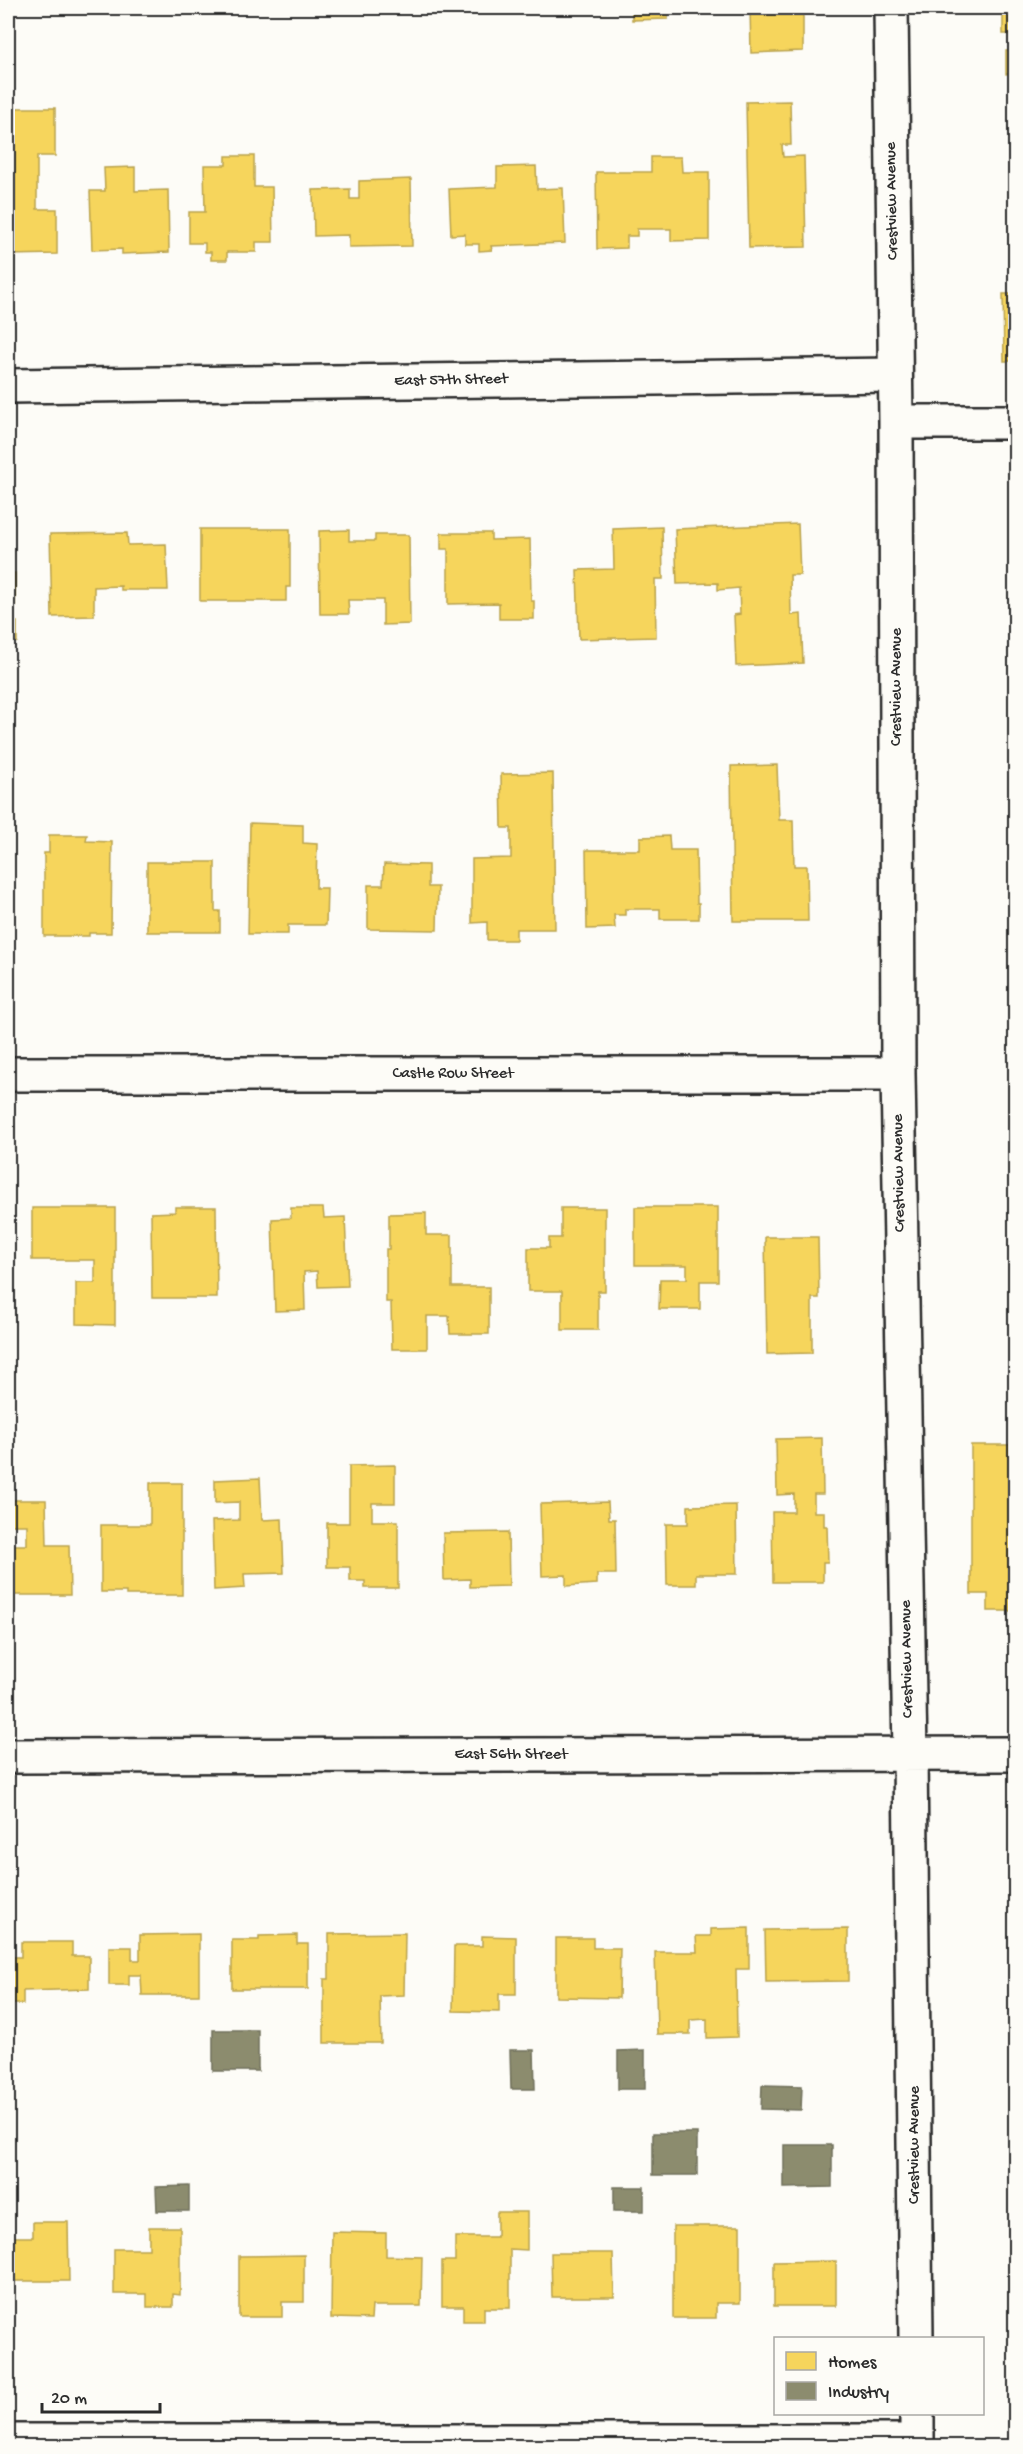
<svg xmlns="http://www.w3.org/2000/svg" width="1023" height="2454" font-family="'Gochi Hand',sans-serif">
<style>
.homes{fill:#f6d55c;stroke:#b9a24d;stroke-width:1.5}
.industry{fill:#8c8c6e;stroke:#6f6f5a;stroke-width:1.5}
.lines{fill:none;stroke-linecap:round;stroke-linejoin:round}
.minor-casing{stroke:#2b2b2b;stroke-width:38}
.minor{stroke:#fdfcf7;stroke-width:33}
.labels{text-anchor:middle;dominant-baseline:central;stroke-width:6;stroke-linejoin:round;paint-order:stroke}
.street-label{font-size:16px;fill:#2b2b2b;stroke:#fdfcf7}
</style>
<rect width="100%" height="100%" fill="#fdfcf7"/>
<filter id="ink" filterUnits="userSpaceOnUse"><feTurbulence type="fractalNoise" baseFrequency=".0167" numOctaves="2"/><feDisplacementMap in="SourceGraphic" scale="12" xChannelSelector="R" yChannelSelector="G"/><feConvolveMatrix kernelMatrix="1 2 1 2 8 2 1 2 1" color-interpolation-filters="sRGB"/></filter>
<g filter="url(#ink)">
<path class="homes" d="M 632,8 L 668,8 L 668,19 L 632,20 Z
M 750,8 L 803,8 L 803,51 L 751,53 Z
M 1003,8 L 1016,8 L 1016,73 L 1006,74 L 1006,51 L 1011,51 L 1010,34 L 1003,34 Z
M 790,101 L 791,145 L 782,145 L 783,157 L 804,156 L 806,247 L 749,248 L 746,102 Z
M 8,108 L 55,108 L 55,156 L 37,156 L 37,209 L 57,209 L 57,254 L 8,255 Z
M 226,156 L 254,156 L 254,187 L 272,187 L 273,242 L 256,242 L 256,252 L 227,252 L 227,260 L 211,260 L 211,252 L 205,252 L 205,243 L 189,243 L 189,212 L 205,212 L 204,165 L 226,165 Z
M 651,157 L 681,157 L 682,172 L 709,172 L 709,240 L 671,241 L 671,229 L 637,229 L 637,236 L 627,236 L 627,248 L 597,249 L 596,172 L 651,172 Z
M 536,166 L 537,189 L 563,188 L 565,243 L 491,246 L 492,250 L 479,251 L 479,244 L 465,244 L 465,234 L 451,235 L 449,189 L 497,187 L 497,167 Z
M 135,167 L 135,191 L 168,190 L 169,252 L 122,254 L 122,249 L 92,250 L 90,191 L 105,191 L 104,168 Z
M 411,179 L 412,246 L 349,247 L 349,235 L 314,236 L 313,190 L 350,189 L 350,199 L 359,199 L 359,181 Z
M 1003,294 L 1016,294 L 1016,361 L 1004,361 Z
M 798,524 L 800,575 L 790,575 L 791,615 L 801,614 L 803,663 L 736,666 L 734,615 L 740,614 L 739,588 L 718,590 L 718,583 L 677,584 L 675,529 Z
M 662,527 L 663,579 L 655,579 L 656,637 L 579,639 L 577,570 L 614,569 L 613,529 Z
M 200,529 L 290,529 L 290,587 L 286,587 L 286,601 L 200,601 Z
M 349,530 L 349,541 L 375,541 L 375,535 L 409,535 L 410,624 L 383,625 L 383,600 L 348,600 L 349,614 L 320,614 L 319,531 Z
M 127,533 L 128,545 L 166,544 L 168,590 L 121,590 L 121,586 L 94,587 L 94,616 L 52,617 L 50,534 Z
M 441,533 L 491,533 L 491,540 L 530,539 L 531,601 L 534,601 L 534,619 L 499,619 L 499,603 L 448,604 L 448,549 L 441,549 Z
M 8,573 L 15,573 L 15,622 L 17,622 L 17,642 L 8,642 Z
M 777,765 L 779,820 L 793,820 L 794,866 L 807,866 L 808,921 L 733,921 L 731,766 Z
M 553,773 L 555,929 L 516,929 L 516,940 L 487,940 L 487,922 L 472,923 L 472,859 L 511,858 L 511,828 L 502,828 L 501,774 Z
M 250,823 L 303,825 L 303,843 L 317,844 L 316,888 L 327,888 L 326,925 L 288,925 L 288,934 L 248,934 Z
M 49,835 L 87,835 L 86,841 L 112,842 L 111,933 L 89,933 L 89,936 L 44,936 L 44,853 L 49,853 Z
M 669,836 L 670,850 L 696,850 L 697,903 L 699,903 L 699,919 L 660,919 L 660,909 L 625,909 L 625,915 L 614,915 L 615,928 L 587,929 L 586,850 L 640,850 L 640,837 Z
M 147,862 L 215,862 L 215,911 L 220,911 L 220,932 L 147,932 Z
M 384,864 L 428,865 L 428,887 L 438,887 L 437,930 L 368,929 L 368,885 L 383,885 Z
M 1013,1048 L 1016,1048 L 1016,1079 L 1013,1079 Z
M 175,1207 L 216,1207 L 217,1298 L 152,1298 L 151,1213 L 175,1212 Z
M 635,1207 L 718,1207 L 718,1281 L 700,1281 L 700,1309 L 659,1309 L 660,1279 L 687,1279 L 687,1265 L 635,1265 Z
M 32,1208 L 115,1208 L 115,1325 L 76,1324 L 76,1283 L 95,1283 L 95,1260 L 32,1260 Z
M 291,1208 L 323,1208 L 324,1218 L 345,1217 L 348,1286 L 318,1287 L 317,1271 L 304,1272 L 305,1310 L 275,1311 L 272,1219 L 291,1218 Z
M 561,1208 L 605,1208 L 605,1291 L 598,1291 L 598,1330 L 562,1330 L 562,1291 L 528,1291 L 528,1248 L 549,1248 L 549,1238 L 561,1238 Z
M 426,1213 L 426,1235 L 452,1235 L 452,1287 L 489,1287 L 489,1334 L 450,1334 L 449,1316 L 427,1316 L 427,1349 L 392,1349 L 391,1302 L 386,1302 L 386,1249 L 389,1249 L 389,1214 Z
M 765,1237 L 818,1237 L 819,1298 L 812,1298 L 812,1353 L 767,1354 Z
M 822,1438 L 823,1494 L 814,1494 L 814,1512 L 824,1512 L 824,1526 L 827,1526 L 828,1562 L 823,1562 L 823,1582 L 773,1582 L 772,1512 L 794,1512 L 794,1494 L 777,1495 L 776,1439 Z
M 971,1445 L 1015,1445 L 1014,1611 L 988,1611 L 988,1594 L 971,1594 Z
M 395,1465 L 395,1503 L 372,1503 L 372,1521 L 398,1521 L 398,1588 L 365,1588 L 365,1581 L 350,1581 L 350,1567 L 327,1567 L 327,1523 L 349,1523 L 349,1466 Z
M 260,1478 L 262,1520 L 282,1519 L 284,1573 L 244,1574 L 245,1588 L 214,1590 L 212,1521 L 239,1520 L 239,1502 L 215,1503 L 215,1480 Z
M 150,1483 L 182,1483 L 182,1595 L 126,1595 L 126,1592 L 101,1592 L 101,1525 L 150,1525 Z
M 8,1500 L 46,1500 L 47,1545 L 69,1545 L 70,1595 L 8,1595 L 8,1545 L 27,1545 L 27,1525 L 8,1525 Z
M 608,1502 L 609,1519 L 615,1519 L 616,1574 L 597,1574 L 597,1584 L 566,1586 L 566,1575 L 542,1576 L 540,1504 Z
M 736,1505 L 737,1574 L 696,1574 L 696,1585 L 667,1585 L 666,1524 L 688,1524 L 688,1506 Z
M 508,1532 L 509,1586 L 470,1587 L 470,1579 L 444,1580 L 443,1533 Z
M 749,1928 L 749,1969 L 736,1969 L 737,2037 L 707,2038 L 707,2019 L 690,2020 L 690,2034 L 657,2034 L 655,1952 L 697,1952 L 696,1936 L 711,1936 L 711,1929 Z
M 848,1929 L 848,1981 L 766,1982 L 765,1930 Z
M 405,1933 L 404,1995 L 380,1996 L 381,2043 L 324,2043 L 324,1979 L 329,1979 L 329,1934 Z
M 199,1934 L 199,1995 L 142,1995 L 141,1975 L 129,1975 L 129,1985 L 109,1985 L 109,1947 L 132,1947 L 132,1960 L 140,1960 L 140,1935 Z
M 297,1935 L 297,1944 L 308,1944 L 308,1989 L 232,1989 L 232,1940 L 259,1940 L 259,1936 Z
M 482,1936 L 516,1937 L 516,1994 L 499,1994 L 499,2012 L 453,2011 L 454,1946 L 482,1946 Z
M 556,1938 L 593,1938 L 593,1948 L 620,1948 L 619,1998 L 556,1997 Z
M 21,1942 L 72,1942 L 72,1956 L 89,1956 L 89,1989 L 23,1991 L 23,2004 L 8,2004 L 8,1957 L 21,1957 Z
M 497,2212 L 527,2212 L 527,2250 L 510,2249 L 510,2308 L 484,2308 L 484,2321 L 463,2321 L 463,2306 L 442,2306 L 442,2261 L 455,2261 L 455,2237 L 497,2237 Z
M 33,2222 L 68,2222 L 69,2281 L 8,2281 L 8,2237 L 33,2237 Z
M 673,2226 L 740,2226 L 740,2303 L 716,2303 L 716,2318 L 673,2318 Z
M 149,2227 L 180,2227 L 180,2295 L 173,2294 L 173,2307 L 147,2307 L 147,2294 L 114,2294 L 114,2249 L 149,2249 Z
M 332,2232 L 386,2233 L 386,2256 L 422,2257 L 421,2306 L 372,2306 L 371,2319 L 331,2318 Z
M 551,2253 L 613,2253 L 614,2297 L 552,2297 Z
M 304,2255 L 304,2302 L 282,2302 L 282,2317 L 239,2317 L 239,2256 Z
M 836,2261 L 836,2306 L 774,2306 L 774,2262 Z"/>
<path class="industry" d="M 213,2030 L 258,2030 L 258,2071 L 213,2071 Z
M 510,2050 L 534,2050 L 535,2089 L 511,2089 Z
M 645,2050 L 645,2089 L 618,2089 L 618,2051 Z
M 762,2085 L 802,2086 L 801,2110 L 761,2109 Z
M 653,2133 L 697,2133 L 697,2175 L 653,2175 Z
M 784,2145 L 832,2145 L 832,2187 L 784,2188 Z
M 189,2186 L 189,2211 L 157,2211 L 156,2187 Z
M 614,2187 L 644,2187 L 644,2211 L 614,2211 Z"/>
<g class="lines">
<defs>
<path id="minor" d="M 891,8 L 896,422 L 898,1074 L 910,1754 L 916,2338
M 8,386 L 895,375
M 896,422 L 1016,422
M 8,1074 L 898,1074
M 8,1756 L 1016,1754
M 917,2414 L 917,2446
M 8,2441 L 917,2441"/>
</defs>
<use href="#minor" class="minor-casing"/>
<use href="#minor" class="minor"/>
</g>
</g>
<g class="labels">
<g class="street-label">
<text transform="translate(893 201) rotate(-91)">Crestview Avenue</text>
<text transform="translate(451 381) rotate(-1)">East 57th Street</text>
<text transform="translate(897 687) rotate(-90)">Crestview Avenue</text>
<text x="453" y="1074">Castle Row Street</text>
<text transform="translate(900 1173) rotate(-91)">Crestview Avenue</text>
<text transform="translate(908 1659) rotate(-91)">Crestview Avenue</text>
<text x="511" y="1755">East 56th Street</text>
<text transform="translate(915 2145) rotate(-90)">Crestview Avenue</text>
</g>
</g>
<rect width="1023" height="2454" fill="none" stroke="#fdfcf7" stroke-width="30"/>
<rect x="15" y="15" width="993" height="2424" fill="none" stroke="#2b2b2b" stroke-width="2" filter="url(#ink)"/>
<rect x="774" y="2337" width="210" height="78" fill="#fdfcf7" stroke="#a9a8a5" stroke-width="1.5"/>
<rect x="786" y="2352" width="30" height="18" fill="#f6d55c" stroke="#a9a8a5" stroke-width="1.5"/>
<text x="828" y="2367" font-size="18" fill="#2b2b2b">Homes</text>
<rect x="786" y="2382" width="30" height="18" fill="#8c8c6e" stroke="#a9a8a5" stroke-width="1.5"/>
<text x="828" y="2397" font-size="18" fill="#2b2b2b">Industry</text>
<path d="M42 2403v9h118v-9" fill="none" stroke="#2b2b2b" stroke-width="3"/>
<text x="51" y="2403" font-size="18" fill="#2b2b2b" stroke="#fdfcf7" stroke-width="4.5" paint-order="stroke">20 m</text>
</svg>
